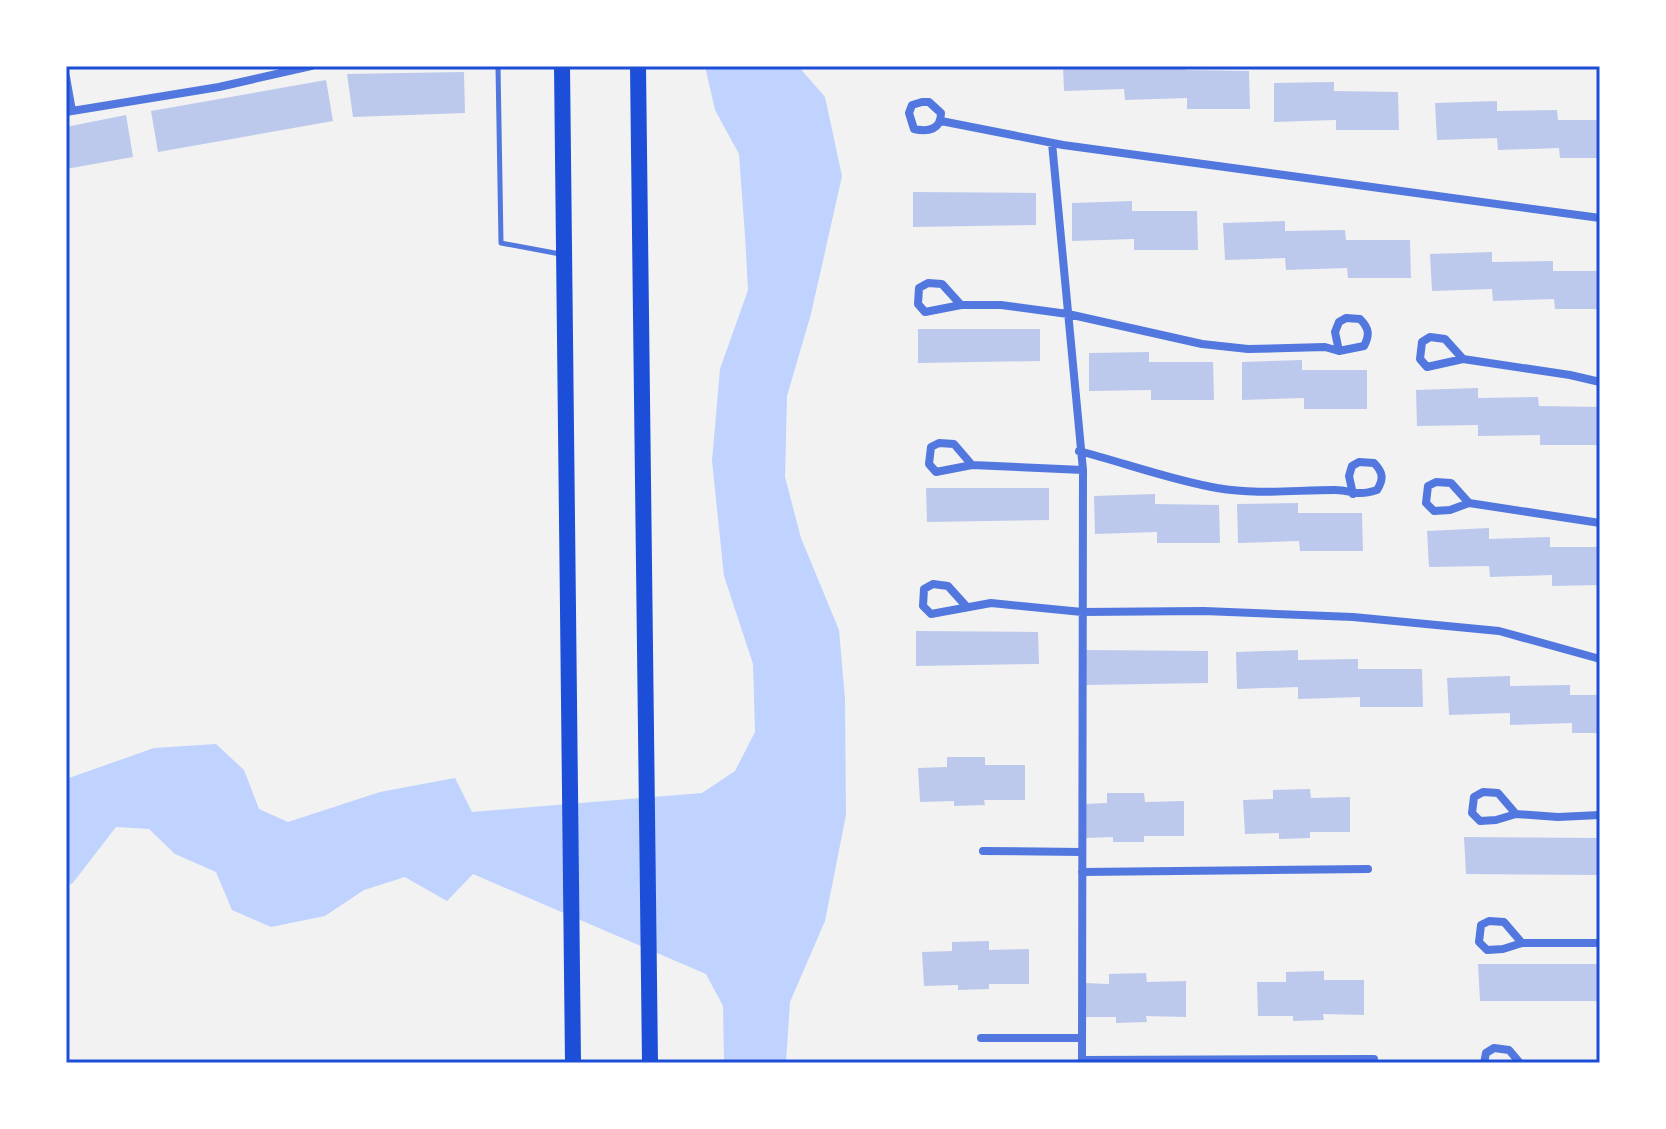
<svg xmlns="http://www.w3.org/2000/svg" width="1666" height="1129" font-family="'Times New Roman',serif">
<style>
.water{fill:#bfd3fe}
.building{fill:#bdc9ec}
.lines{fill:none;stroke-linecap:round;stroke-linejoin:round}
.service{stroke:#5277de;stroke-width:5}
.minor{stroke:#5277de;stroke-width:8}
.primary{stroke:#1d4ed8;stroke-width:16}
.neatline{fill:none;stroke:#1d4ed8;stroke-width:3}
</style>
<rect width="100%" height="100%" fill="#f2f2f2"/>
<path class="water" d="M 705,66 L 798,66 L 825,97 L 842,176 L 811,314 L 787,396 L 785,477 L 801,538 L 839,630 L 845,699 L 846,815 L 825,921 L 790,1002 L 786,1063 L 724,1063 L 723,1006 L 706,974 L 473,874 L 447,901 L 405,877 L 364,890 L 325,916 L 271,927 L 232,910 L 216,872 L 175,854 L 149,829 L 116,827 L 72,884 L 66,883 L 66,779 L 154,748 L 216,744 L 244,770 L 259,809 L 288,822 L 380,792 L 455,778 L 472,812 L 702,793 L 735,771 L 755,732 L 753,664 L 724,576 L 712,461 L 720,369 L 748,290 L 745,236 L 739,154 L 715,110 Z"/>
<path class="building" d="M 1063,66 L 1185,66 L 1185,70 L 1249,71 L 1250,109 L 1187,109 L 1187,98 L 1125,100 L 1124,89 L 1064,91 Z
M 464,72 L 465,113 L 353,117 L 347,74 Z
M 326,80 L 333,121 L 158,152 L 151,111 Z
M 1334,82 L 1334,91 L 1398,92 L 1399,130 L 1336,130 L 1336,120 L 1274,122 L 1274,83 Z
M 1497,101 L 1497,111 L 1557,110 L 1558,120 L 1600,120 L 1600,158 L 1560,158 L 1559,148 L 1498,150 L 1497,138 L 1437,140 L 1435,103 Z
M 126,115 L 133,157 L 66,169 L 66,127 Z
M 913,192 L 1036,193 L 1036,225 L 913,227 Z
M 1132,201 L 1132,211 L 1197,211 L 1198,250 L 1134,250 L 1134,239 L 1072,241 L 1072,203 Z
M 1285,221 L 1285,231 L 1345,230 L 1346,240 L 1410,240 L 1411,278 L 1348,278 L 1347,268 L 1286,270 L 1285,258 L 1225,260 L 1223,223 Z
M 1492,252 L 1492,262 L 1553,261 L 1553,271 L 1600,271 L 1600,309 L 1555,309 L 1554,299 L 1493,301 L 1492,289 L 1432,291 L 1430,254 Z
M 918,329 L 1040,329 L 1040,361 L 918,363 Z
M 1149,352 L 1149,362 L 1213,362 L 1214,400 L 1151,400 L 1151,390 L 1089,391 L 1089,353 Z
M 1302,360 L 1302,370 L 1367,370 L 1367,409 L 1304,409 L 1304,398 L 1242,400 L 1242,362 Z
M 1478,388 L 1478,398 L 1538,397 L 1539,406 L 1600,407 L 1600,445 L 1540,445 L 1540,435 L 1478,436 L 1478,425 L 1417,426 L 1416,390 Z
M 926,488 L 1049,488 L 1049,520 L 927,522 Z
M 1155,494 L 1155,504 L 1219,505 L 1220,543 L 1157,543 L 1157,532 L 1095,534 L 1094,496 Z
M 1298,503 L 1298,513 L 1362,513 L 1363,551 L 1300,551 L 1299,541 L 1238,543 L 1237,504 Z
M 1489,528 L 1489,539 L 1550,537 L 1550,547 L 1600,547 L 1600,585 L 1552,586 L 1552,575 L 1490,577 L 1489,566 L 1429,567 L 1427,531 Z
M 916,631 L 1038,632 L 1039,664 L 916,666 Z
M 1085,650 L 1208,651 L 1208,683 L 1086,685 Z
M 1298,650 L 1298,660 L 1358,659 L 1358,669 L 1422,669 L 1423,707 L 1360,707 L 1360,697 L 1298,699 L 1298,687 L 1237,689 L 1236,652 Z
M 1510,676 L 1510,686 L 1570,685 L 1570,695 L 1600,695 L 1600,733 L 1572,733 L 1572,723 L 1510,725 L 1510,713 L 1449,715 L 1447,678 Z
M 947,757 L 985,757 L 985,765 L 1025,765 L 1025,800 L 984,800 L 985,805 L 954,806 L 954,801 L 920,802 L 918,768 L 947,767 Z
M 1310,789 L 1311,798 L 1350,797 L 1350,832 L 1310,832 L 1310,838 L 1279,839 L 1279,833 L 1245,834 L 1243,800 L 1273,799 L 1273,790 Z
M 1107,793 L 1144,793 L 1145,802 L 1184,801 L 1184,836 L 1144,836 L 1144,842 L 1113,842 L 1113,837 L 1085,838 L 1084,804 L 1107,803 Z
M 1464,837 L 1600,838 L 1600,875 L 1466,874 Z
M 989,941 L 989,950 L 1029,949 L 1029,984 L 989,984 L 989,989 L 958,990 L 958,985 L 924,986 L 922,952 L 952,951 L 952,942 Z
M 1478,964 L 1600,964 L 1600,1001 L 1480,1001 Z
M 1324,971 L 1324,980 L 1364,980 L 1364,1015 L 1323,1014 L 1324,1020 L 1293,1021 L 1293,1016 L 1258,1016 L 1257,982 L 1286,982 L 1286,972 Z
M 1146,973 L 1147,982 L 1186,981 L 1186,1017 L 1146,1016 L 1147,1022 L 1116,1023 L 1116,1017 L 1086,1017 L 1084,983 L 1109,984 L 1109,974 Z"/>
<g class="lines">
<path class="service" d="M 498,66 L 501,243 L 560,254"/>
<path class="minor" d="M 66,77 L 72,111
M 922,102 L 929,102 L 941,113 C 941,130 928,132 914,129 L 909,113 L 912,105 Z
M 66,112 L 219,87 L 311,66
M 941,121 L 1063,145 L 1600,218
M 1052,143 L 1083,470 L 1082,1063
M 961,305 L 942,284 L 928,283 L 919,288 L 918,304 L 925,312 L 961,305 L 1001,305 L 1068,314 L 1202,344 L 1248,349 L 1325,347 L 1339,351 L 1364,346 C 1370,335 1369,328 1360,319 L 1346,318 L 1339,322 L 1335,332 L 1339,351
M 1463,359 L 1445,339 L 1430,337 L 1422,342 L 1420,359 L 1427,367 L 1463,359 L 1570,375 L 1600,382
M 1079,451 C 1125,463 1171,480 1217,488 C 1257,495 1295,490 1335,490 C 1354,490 1354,497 1377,490 C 1384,479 1383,472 1374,463 L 1359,462 L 1352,466 L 1349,476 L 1353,494
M 972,465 L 954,444 L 939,443 L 931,447 L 929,464 L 936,472 L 972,465 L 1083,470
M 1469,503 L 1451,483 L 1436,482 L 1428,486 L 1426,503 L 1434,511 L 1450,510 L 1469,503 L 1600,523
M 966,606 L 948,586 L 933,584 L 924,589 L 923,606 L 931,614 L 991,603 L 1082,612 L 1204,611 L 1353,617 L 1499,631 L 1600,659
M 1516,814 L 1498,793 L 1483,792 L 1474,797 L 1472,813 L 1480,821 L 1496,820 L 1516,814 L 1558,817 L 1600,815
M 983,851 L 1082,852
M 1082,872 L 1368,869
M 1522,943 L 1504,922 L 1489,921 L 1481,925 L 1479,942 L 1487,950 L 1503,949 L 1522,943 L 1600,943
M 981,1038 L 1082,1038
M 1082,1060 L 1374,1059
M 1484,1063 L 1486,1053 L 1494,1048 L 1509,1050 L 1520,1063"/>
<path class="primary" d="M 562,66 L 573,1063
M 638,66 L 650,1063"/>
</g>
<rect width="1666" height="1129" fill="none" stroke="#ffffff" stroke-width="136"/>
<rect x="68" y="68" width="1530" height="993" class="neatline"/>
</svg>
